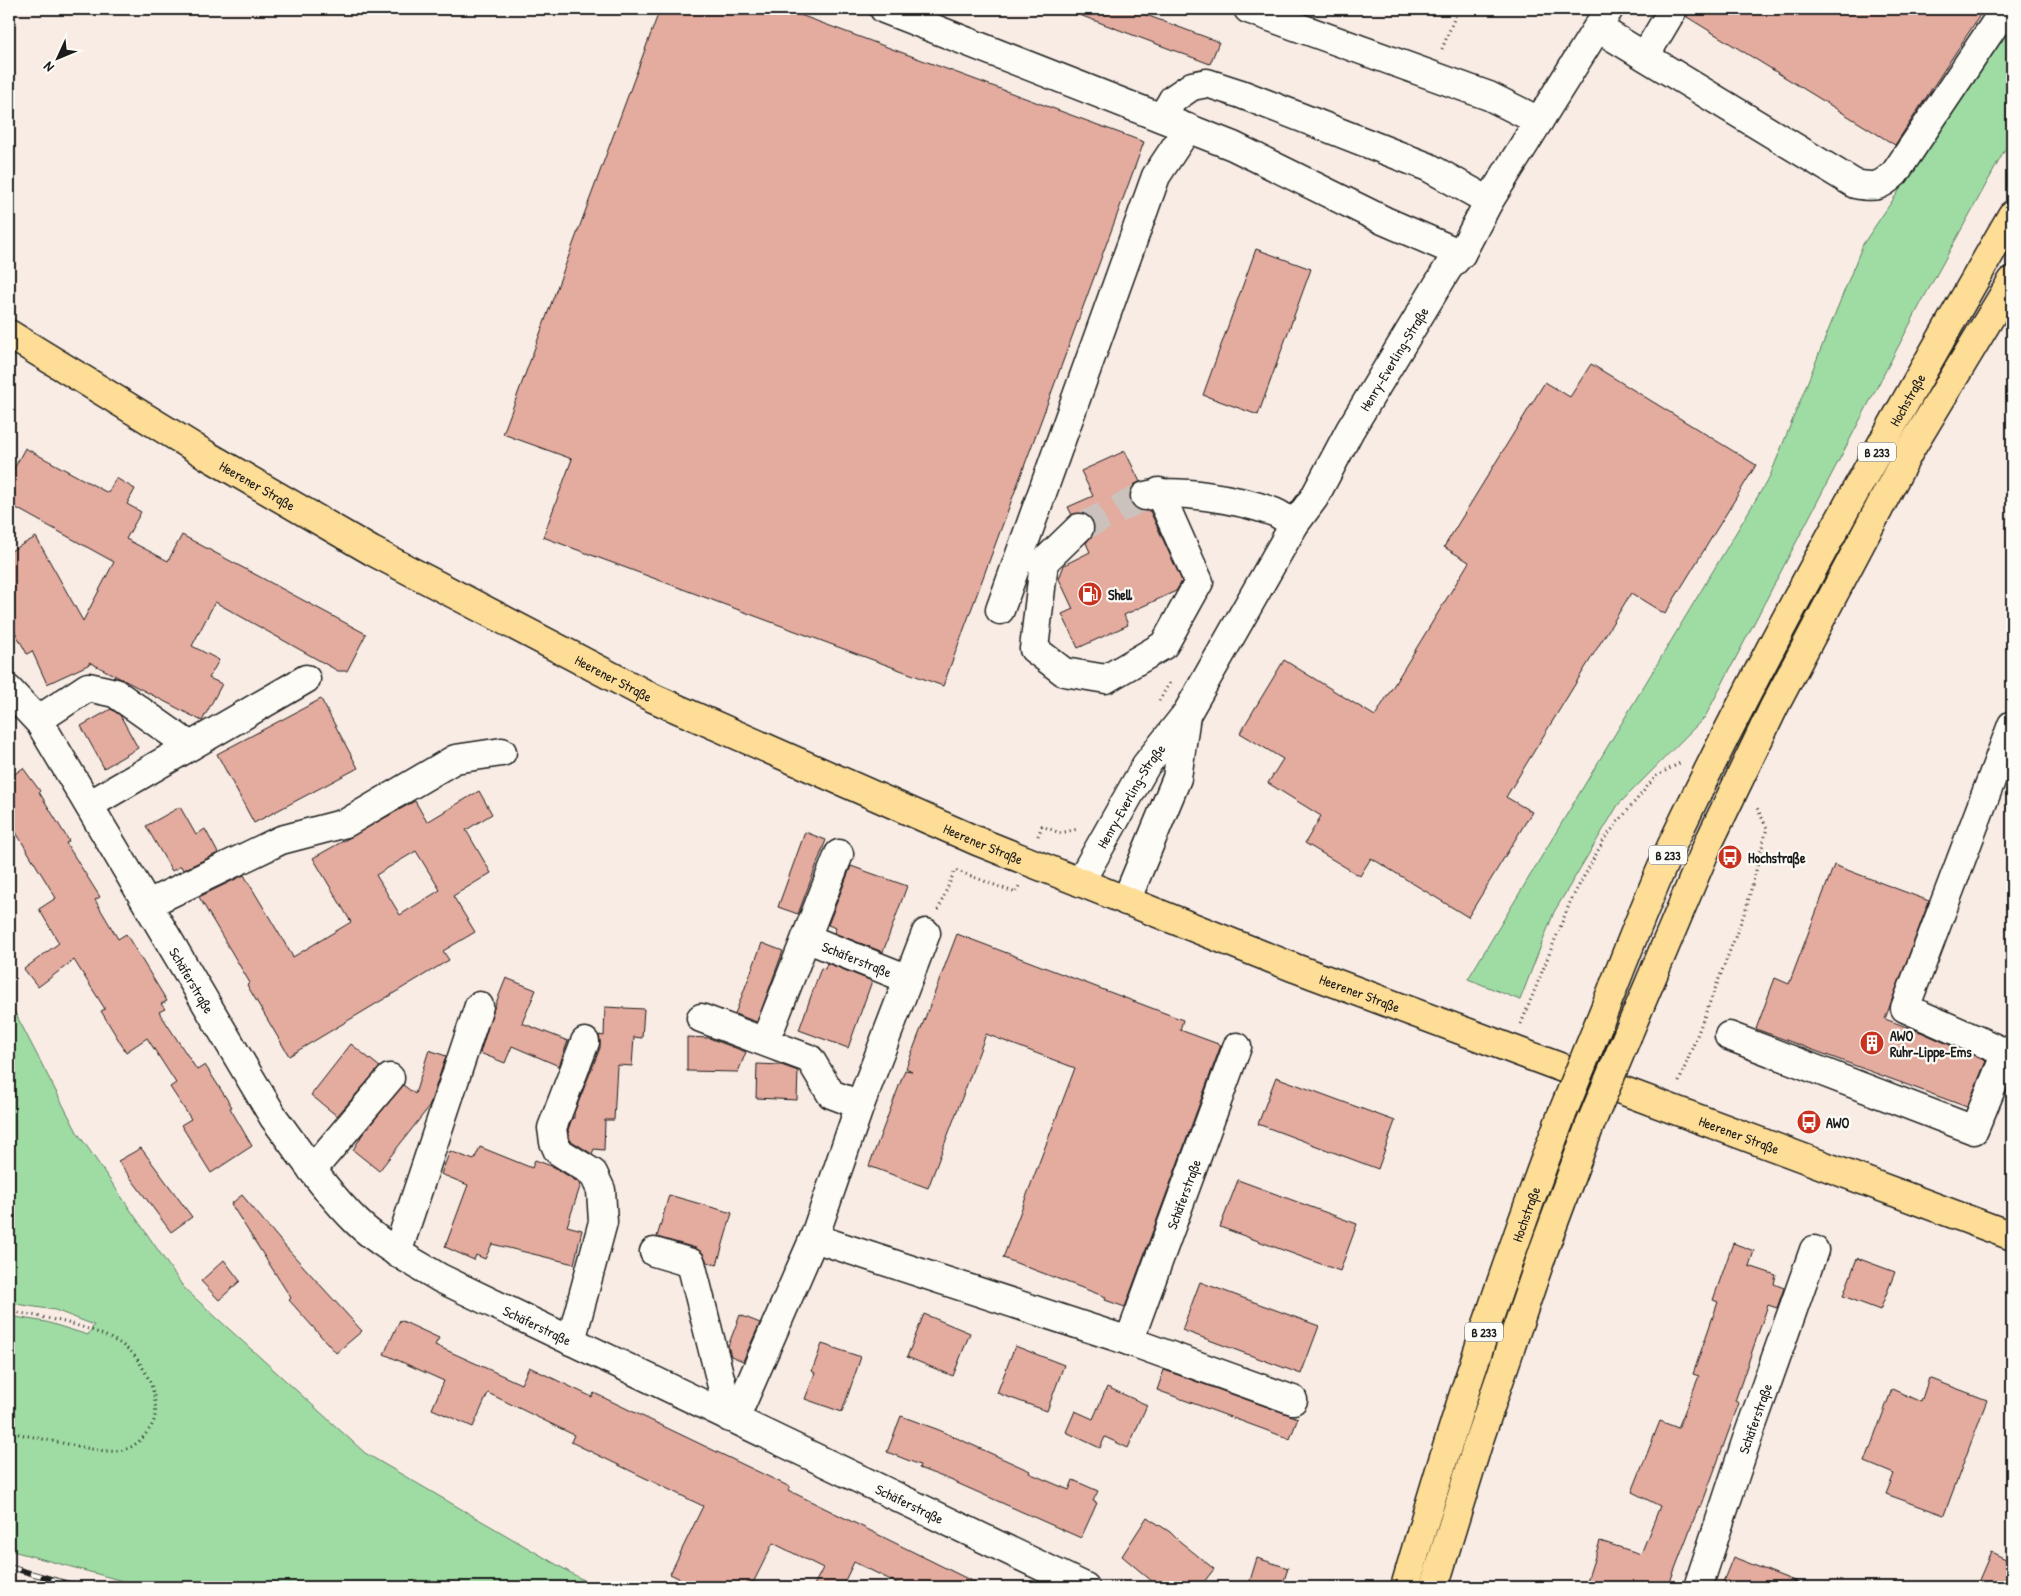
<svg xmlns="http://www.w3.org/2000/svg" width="2021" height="1596" font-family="'Patrick Hand',sans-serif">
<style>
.green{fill:#9fdca4;stroke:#5e7c60}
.building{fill:#e4ab9f;stroke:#1c1c1c;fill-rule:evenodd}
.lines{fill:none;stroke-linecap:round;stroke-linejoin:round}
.minor-tunnel{stroke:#ccc2bd;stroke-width:28;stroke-dasharray:28 14;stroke-linecap:butt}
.minor-casing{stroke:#1c1c1c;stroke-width:31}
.major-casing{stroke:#1c1c1c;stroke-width:31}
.path{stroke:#1c1c1c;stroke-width:3;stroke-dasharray:1 4;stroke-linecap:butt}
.minor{stroke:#fdfcf7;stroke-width:28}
.major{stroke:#fedd96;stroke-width:28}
.rail-casing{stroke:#1c1c1c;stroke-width:5.5}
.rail{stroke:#fdfcf7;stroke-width:4;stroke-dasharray:11;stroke-linecap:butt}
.major-bridge-casing{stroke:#1c1c1c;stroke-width:31;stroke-linecap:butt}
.major-bridge{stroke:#fedd96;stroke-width:28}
.labels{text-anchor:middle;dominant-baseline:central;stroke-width:4.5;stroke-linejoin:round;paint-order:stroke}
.shield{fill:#fdfcf7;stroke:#605f5e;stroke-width:1}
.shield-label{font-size:12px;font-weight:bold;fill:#1c1c1c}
.street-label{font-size:14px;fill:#1c1c1c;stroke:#fdfcf7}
.poi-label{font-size:14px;font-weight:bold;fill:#1c1c1c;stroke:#fdfcf7;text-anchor:start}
</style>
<rect width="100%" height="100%" fill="#f8ece5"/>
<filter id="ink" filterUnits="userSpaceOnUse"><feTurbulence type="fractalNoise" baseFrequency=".02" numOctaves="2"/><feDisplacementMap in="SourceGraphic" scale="10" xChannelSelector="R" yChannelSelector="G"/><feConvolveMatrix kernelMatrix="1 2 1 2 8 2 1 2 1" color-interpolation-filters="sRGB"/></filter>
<g filter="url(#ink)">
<path class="green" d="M 2012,24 L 2012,137 L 1921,303 L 1705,717 L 1618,805 L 1554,912 L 1520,1000 L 1468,979 L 1770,476 L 1863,244 Z
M 9,1001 L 77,1132 L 184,1288 L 365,1453 L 595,1587 L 145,1587 L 9,1550 L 9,1316 L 46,1322 L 88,1335 L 94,1325 L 55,1310 L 9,1303 Z"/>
<path class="building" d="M 660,9 L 784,9 L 1144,142 L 943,686 L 543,537 L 572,459 L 503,434 Z
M 1069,9 L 1130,9 L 1219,42 L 1210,64 L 1069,11 Z
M 1689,9 L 1984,9 L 1895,145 L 1687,17 Z
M 1256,249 L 1311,269 L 1258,415 L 1203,395 Z
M 1591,364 L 1756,465 L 1665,614 L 1631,593 L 1506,797 L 1532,812 L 1468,917 L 1371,858 L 1360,876 L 1305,843 L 1321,816 L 1268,783 L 1283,759 L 1240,733 L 1284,660 L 1375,716 L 1469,562 L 1444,547 L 1545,382 L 1570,397 Z
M 25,448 L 108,493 L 116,478 L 135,489 L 127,504 L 141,512 L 126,539 L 168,561 L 182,535 L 366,634 L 347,671 L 338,671 L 215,602 L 192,646 L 219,660 L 209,678 L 222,684 L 202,721 L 89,662 L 90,664 L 47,684 L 32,651 L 27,654 L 9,621 L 9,552 L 36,537 L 83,621 L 114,562 L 9,504 L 9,478 Z
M 1125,451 L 1140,482 L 1135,484 L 1131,490 L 1130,499 L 1133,505 L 1139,510 L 1150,511 L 1182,581 L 1176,591 L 1124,615 L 1128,625 L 1078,648 L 1062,614 L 1073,609 L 1059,579 L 1064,565 L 1090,552 L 1086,543 L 1094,533 L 1094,525 L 1090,518 L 1084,513 L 1072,515 L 1068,507 L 1093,496 L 1081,471 Z
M 321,699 L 358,768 L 254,823 L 217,754 Z
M 111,709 L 120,715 L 138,748 L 104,768 L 81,726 Z
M 23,768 L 40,791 L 39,792 L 69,841 L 66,843 L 100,897 L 95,900 L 118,939 L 126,934 L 167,1001 L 161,1004 L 165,1009 L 159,1012 L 197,1070 L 205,1065 L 232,1107 L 230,1108 L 252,1146 L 211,1173 L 181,1125 L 191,1119 L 170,1087 L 176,1083 L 147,1038 L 126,1052 L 101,1011 L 105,1009 L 74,960 L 38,987 L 24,969 L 59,943 L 39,909 L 56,898 L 9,821 L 9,778 Z
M 479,791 L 492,814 L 466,830 L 491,873 L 453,896 L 475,932 L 443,951 L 449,960 L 289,1056 L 247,985 L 250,983 L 199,897 L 244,875 L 293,957 L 351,922 L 313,858 L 415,801 L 427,822 ZM 416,851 L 440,890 L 400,915 L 376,875 Z
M 180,807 L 196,835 L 205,829 L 218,853 L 183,870 L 181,866 L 172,871 L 146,826 Z
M 805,832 L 826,840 L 798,914 L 778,907 Z
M 1834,865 L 1929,901 L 1885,1019 L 1923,1033 L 1986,1061 L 1967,1107 L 1756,1029 L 1775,978 L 1789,984 Z
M 851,866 L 907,886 L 883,952 L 834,933 L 836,928 L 828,925 Z
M 957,934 L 1183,1020 L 1180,1030 L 1221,1045 L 1125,1307 L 1105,1300 L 1106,1297 L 1003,1258 L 1075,1068 L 986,1034 L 928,1188 L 869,1166 L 905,1070 L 912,1071 L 906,1068 Z
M 762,943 L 783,951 L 757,1022 L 735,1014 Z
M 827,963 L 872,981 L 848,1048 L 799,1030 L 821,968 L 825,969 Z
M 506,978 L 536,990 L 522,1023 L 568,1041 L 559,1066 L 512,1046 L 505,1063 L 480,1053 L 494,1008 Z
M 605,1007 L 644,1009 L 642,1038 L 634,1037 L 632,1066 L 617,1065 L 614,1120 L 605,1120 L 604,1150 L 594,1149 L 592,1154 L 570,1140 L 568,1130 L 572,1118 L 574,1118 L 574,1113 L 600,1048 L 600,1040 L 599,1035 L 604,1036 Z
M 687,1037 L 709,1038 L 746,1052 L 738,1072 L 687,1071 Z
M 351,1044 L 380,1067 L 337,1116 L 311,1095 Z
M 429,1050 L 446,1056 L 429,1107 L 379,1171 L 353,1150 L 362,1135 L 403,1085 L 415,1094 Z
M 757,1064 L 781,1065 L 798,1071 L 797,1100 L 756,1098 Z
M 1276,1077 L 1395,1121 L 1378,1169 L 1258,1124 Z
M 480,1147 L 532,1168 L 535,1160 L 554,1167 L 581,1184 L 567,1226 L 582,1230 L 574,1264 L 492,1244 L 485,1259 L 476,1255 L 474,1260 L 445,1247 L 468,1185 L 441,1174 L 450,1151 L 474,1160 Z
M 141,1148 L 192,1217 L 171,1232 L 118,1161 Z
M 1238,1180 L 1357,1224 L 1340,1271 L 1220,1227 Z
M 242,1195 L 284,1245 L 362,1331 L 336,1353 L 289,1300 L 291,1298 L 231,1204 Z
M 669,1195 L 732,1213 L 717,1265 L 707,1262 L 703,1253 L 696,1248 L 657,1237 Z
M 1733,1243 L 1754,1251 L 1749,1266 L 1776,1275 L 1774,1284 L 1784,1288 L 1777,1308 L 1768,1305 L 1735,1401 L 1739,1403 L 1701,1507 L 1699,1506 L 1668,1587 L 1585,1587 L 1600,1541 L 1641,1554 L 1660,1506 L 1632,1492 L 1660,1421 L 1678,1428 L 1699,1376 L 1693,1374 L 1718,1302 L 1713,1300 Z
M 1857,1258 L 1895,1272 L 1880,1310 L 1843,1296 Z
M 224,1260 L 240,1281 L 219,1300 L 201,1281 Z
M 1200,1282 L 1319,1326 L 1301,1374 L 1182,1330 Z
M 924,1314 L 970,1333 L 953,1376 L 907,1357 Z
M 740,1315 L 760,1323 L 743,1361 L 731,1356 L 728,1346 Z
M 400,1320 L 439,1338 L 435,1345 L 521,1384 L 529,1367 L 592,1397 L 594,1393 L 790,1487 L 788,1490 L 984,1587 L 905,1587 L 854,1562 L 842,1587 L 813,1587 L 823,1568 L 773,1543 L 751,1587 L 697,1587 L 670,1574 L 703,1506 L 571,1442 L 574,1435 L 488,1393 L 473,1427 L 432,1409 L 444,1381 L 384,1354 Z
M 822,1344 L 861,1357 L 842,1412 L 805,1399 L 815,1373 L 812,1371 Z
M 1015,1346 L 1064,1365 L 1047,1411 L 997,1393 Z
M 1164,1370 L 1298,1418 L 1290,1439 L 1157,1390 Z
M 1929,1378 L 1987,1400 L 1944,1515 L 1886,1494 L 1894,1474 L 1865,1462 L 1892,1389 L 1921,1402 Z
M 1107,1387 L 1147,1405 L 1128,1448 L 1105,1437 L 1100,1448 L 1066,1432 L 1075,1411 L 1093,1419 Z
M 901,1416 L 939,1430 L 1030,1471 L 1029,1473 L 1069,1490 L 1073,1480 L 1098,1491 L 1093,1501 L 1097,1503 L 1081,1538 L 948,1479 L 919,1468 L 920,1465 L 887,1452 Z
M 1147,1517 L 1170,1532 L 1177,1539 L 1214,1569 L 1200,1587 L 1159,1587 L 1122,1556 Z
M 1991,1552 L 2012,1562 L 2012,1587 L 1976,1587 Z
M 1733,1557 L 1807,1586 L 1807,1587 L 1721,1587 Z
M 1257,1558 L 1288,1568 L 1282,1587 L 1248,1587 Z"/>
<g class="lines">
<path class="minor-tunnel" d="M 1079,528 L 1145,496"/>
<defs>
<g id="minor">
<path d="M 884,9 L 1233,146 L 1385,221 L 1461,254"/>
<path d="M 1248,9 L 1489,96 L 1539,121"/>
<path d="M 1598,28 L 1855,184 C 1875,188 1880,187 1895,173 L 2005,9"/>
<path d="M 1645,56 L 1673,9"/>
<path d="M 1162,118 L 1173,99 L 1192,86 L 1207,83 L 1241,94 L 1428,167 L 1489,201"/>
<path d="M 1145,496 C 1177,488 1240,500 1271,511 C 1279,513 1287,520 1294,525"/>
<path d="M 1079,528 L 1044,562 L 1034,649 L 1064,672 L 1106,679 L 1164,645 L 1199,582 L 1159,492"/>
<path d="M 1000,610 L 1156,176 L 1188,128"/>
<path id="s1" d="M 9,690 L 40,723 L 274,1118 C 300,1153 326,1192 358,1223 C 381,1245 412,1261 440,1278 L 1085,1587"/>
<path d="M 38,720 L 88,687 L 115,693 L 190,746"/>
<path d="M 89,805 L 306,679"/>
<path id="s2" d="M 1080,882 L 1146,765 L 1187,713 L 1294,525 L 1314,498 L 1350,430 L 1448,268 L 1461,254 L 1489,201 L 1609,9"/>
<path d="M 1126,901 L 1177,778 L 1186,715"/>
<path d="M 148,904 L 281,840 L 346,823 L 455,759 L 502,752"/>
<path id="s3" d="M 806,938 L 908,979"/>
<path d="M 701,1018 L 810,1059 L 831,1094 L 860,1105"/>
<path d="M 772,1024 L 839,854"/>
<path d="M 1729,1036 L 1974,1130 L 2006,1053 L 1905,1008 L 2012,725"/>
<path d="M 312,1170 L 390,1078"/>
<path id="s4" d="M 814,1238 L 1129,1341 L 1237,1047"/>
<path d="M 654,1252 L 691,1263 L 730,1418"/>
<path d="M 397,1253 L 479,1006"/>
<path d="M 571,1341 L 603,1222 L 601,1190 L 593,1173 L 558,1151 L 554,1142 L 552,1128 L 585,1042"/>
<path d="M 1129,1341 L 1293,1400"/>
<path d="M 735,1419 L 814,1238 L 860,1105 L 926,933"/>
<path id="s5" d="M 1698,1587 L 1746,1442 L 1814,1250"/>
</g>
<g id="major">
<path id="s6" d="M 9,334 L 208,456 L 372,551 L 653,698 L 977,841 L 1295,968 L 2012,1236"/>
<path id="s7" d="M 1599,1023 C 1623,964 1645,903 1672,845 C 1774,630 1893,422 2012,215"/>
<path d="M 1628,1034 L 1709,842 L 1774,707 L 1910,450 L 2012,281"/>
<path id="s8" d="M 1405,1587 C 1451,1427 1503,1270 1562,1114"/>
<path d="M 1434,1587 L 1479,1440 L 1544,1249 L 1590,1125"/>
</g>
</defs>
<use href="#minor" class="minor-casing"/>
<use href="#major" class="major-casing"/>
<path class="path" d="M 1442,49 L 1458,9
M 1159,701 L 1170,682
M 1038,836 L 1042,826 L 1060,833 L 1078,829
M 938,910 L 955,870 L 1016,893 L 1019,886
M 1521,1024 L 1571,900 L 1605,838 L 1656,776 L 1680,763
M 1679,1082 L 1746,909 L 1767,828 L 1756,806
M 9,1311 C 43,1317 105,1327 131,1352 C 141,1362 149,1378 153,1391 C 155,1401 158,1415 152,1425 C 144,1438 134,1449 118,1451 C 103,1452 86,1448 72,1445 C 51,1441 30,1436 9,1432"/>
<use href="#minor" class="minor"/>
<use href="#major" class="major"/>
<defs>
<path id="rail" d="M 9,1567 L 80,1587
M 9,1584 L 21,1587"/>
</defs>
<use href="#rail" class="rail-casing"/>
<use href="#rail" class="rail"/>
<defs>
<path id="major-bridge" d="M 1562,1114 L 1599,1023
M 1590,1125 L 1628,1034"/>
</defs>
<use href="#major-bridge" class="major-bridge-casing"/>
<use href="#major-bridge" class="major-bridge"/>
</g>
</g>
<defs>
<symbol id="fuel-disc" viewBox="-11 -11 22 22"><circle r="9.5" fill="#c8321e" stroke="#fdfcf7"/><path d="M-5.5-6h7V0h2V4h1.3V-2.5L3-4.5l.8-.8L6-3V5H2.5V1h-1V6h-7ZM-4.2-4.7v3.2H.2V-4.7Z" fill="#fff"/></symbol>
<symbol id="bus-disc" viewBox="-11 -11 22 22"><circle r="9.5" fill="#c8321e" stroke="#fdfcf7"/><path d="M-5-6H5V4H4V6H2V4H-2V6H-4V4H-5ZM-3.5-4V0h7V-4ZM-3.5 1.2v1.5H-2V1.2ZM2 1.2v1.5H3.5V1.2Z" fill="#fff"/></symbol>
<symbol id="building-disc" viewBox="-11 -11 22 22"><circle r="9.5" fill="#c8321e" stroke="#fdfcf7"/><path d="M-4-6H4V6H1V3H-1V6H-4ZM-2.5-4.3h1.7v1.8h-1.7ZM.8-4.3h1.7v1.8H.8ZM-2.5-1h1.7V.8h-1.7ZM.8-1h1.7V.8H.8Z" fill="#fff"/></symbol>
</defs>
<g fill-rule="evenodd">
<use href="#fuel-disc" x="1076" y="580" width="28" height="28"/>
<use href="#bus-disc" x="1716" y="843" width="28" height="28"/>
<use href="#building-disc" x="1858" y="1029" width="28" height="28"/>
<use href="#bus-disc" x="1795" y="1108" width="28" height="28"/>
</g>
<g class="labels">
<g class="shield">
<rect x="1858" y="442.5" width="38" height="19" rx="4"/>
<rect x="1649" y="845.5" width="38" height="19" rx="4"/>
<rect x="1465" y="1322.5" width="38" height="19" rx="4"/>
</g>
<g class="shield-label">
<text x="1877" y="452">B 233</text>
<text x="1668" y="855">B 233</text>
<text x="1484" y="1332">B 233</text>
</g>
<g class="street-label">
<text stroke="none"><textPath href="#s2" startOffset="611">Henry-Everling-Straße</textPath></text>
<text stroke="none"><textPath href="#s7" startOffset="696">Hochstraße</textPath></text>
<text stroke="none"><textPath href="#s6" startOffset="291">Heerener Straße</textPath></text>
<text stroke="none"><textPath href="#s6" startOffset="696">Heerener Straße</textPath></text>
<text stroke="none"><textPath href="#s2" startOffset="100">Henry-Everling-Straße</textPath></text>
<text stroke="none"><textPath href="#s6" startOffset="1101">Heerener Straße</textPath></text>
<text stroke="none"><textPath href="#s3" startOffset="55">Schäferstraße</textPath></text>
<text stroke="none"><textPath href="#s1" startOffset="344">Schäferstraße</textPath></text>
<text stroke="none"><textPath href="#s6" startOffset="1506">Heerener Straße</textPath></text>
<text stroke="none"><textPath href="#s6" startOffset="1911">Heerener Straße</textPath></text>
<text stroke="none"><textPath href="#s4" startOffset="488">Schäferstraße</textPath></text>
<text stroke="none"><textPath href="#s8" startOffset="392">Hochstraße</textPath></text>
<text stroke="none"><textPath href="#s1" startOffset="846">Schäferstraße</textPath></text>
<text stroke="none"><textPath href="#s5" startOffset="178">Schäferstraße</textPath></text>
<text stroke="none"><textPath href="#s1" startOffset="1259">Schäferstraße</textPath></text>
</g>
<g class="poi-label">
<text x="1108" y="594">Shell</text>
<text x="1748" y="857">Hochstraße</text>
<text x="1890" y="1035">AWO<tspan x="1890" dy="16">Ruhr-Lippe-Ems</tspan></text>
<text x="1826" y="1122">AWO</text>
</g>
</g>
<rect width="2021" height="1596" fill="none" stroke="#fdfcf7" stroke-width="30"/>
<rect x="15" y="15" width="1991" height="1566" fill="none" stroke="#1c1c1c" stroke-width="2" filter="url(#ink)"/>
<g transform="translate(58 58) rotate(226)" stroke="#fdfcf7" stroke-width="4" paint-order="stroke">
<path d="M0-4L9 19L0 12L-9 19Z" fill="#1c1c1c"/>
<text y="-8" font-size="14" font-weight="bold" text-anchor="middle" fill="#1c1c1c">N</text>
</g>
</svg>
